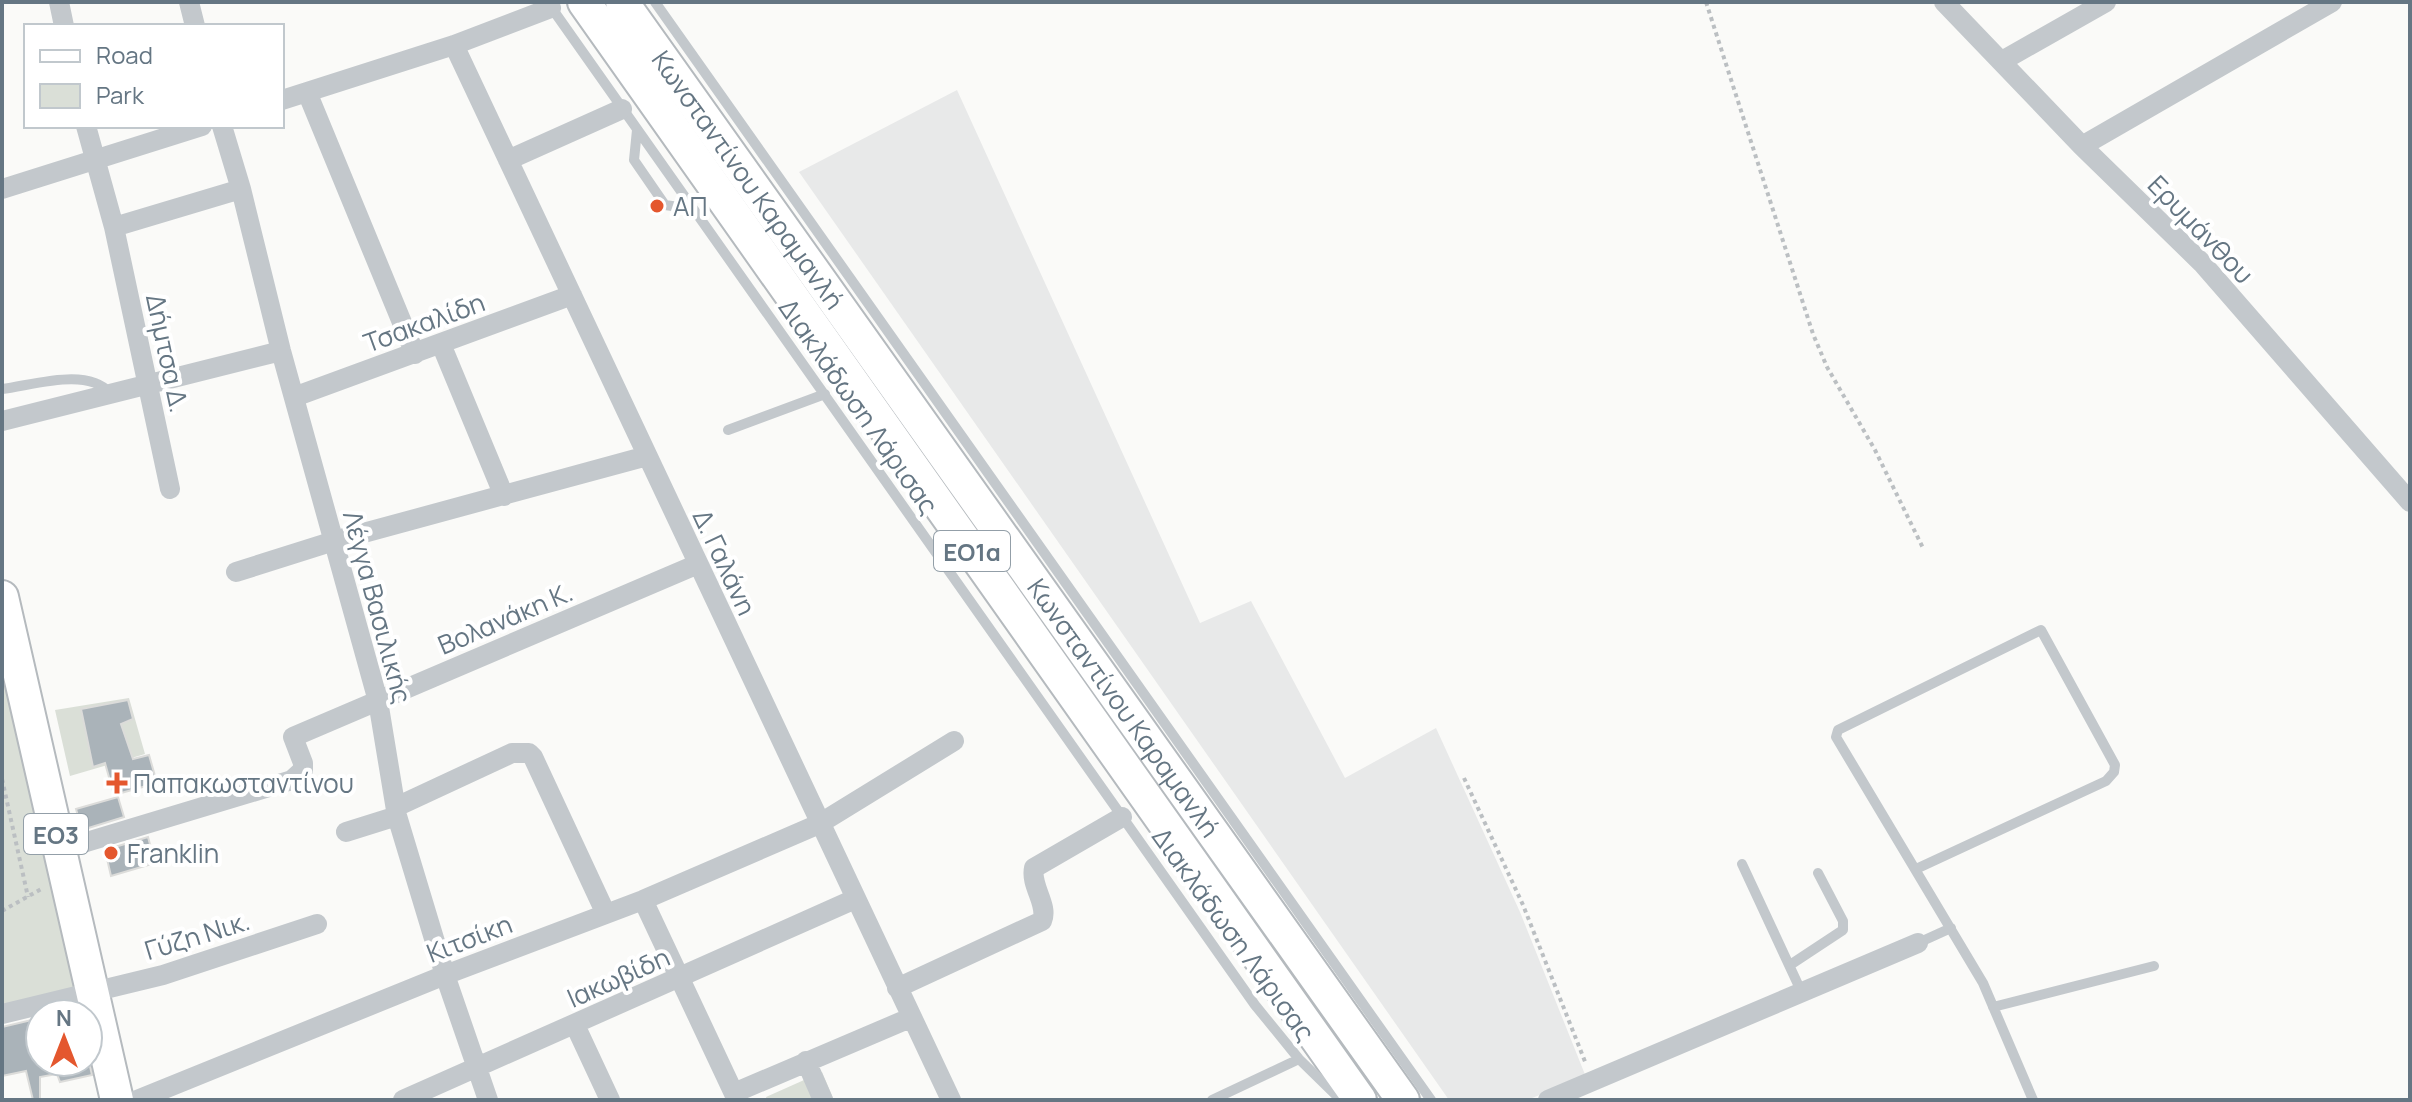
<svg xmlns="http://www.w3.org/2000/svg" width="2412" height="1102" font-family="Manrope,sans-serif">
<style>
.built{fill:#e8e9e9}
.green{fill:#dadfd7}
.building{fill:#aab3b9;stroke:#dcdcda;stroke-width:2}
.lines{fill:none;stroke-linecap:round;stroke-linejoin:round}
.primary-casing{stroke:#b5babe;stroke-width:36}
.path{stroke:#bbbfc2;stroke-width:4;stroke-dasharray:4 4;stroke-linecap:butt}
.lane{stroke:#c3c8cc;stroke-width:10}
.street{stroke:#c3c8cc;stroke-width:20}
.primary{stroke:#fff;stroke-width:32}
.poi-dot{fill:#e4572e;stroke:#fff;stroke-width:3}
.labels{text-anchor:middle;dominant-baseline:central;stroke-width:8;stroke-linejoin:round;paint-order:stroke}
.shield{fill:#fff;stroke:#939fa8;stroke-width:2}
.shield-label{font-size:24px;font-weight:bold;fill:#657683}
.street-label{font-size:26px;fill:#657683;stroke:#fff}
.poi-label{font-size:26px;fill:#657683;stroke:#fff;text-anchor:start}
</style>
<rect width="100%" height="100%" fill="#fafaf8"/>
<path class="built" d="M 957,90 L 1200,623 L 1251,601 L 1345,778 L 1436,728 L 1520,912 L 1586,1077 L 1527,1100 L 1449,1100 L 799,172 Z"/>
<path class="green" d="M 6,670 L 80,990 L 2,1010 L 2,671 Z
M 129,698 L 145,754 L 70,776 L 55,710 Z
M 822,1072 L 834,1100 L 767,1100 L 766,1097 Z"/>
<path class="building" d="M 128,700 L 133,719 L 121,724 L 133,759 L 149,755 L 157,783 L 114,795 L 105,763 L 93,767 L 81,709 Z
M 118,797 L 124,817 L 82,830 L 76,809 Z
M 148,837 L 155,863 L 111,876 L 105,850 Z
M 40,1018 L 40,1062 L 89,1062 L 92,1075 L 60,1082 L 57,1074 L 40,1077 L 40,1100 L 33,1100 L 26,1071 L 2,1076 L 2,1027 Z"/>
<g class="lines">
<defs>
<g id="primary">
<path d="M 584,2 L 1360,1100"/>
<path id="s1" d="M 622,2 L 1403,1100"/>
<path d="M 2,597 L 117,1100"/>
</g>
</defs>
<use href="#primary" class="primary-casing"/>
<path class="path" d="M 1706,2 L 1813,334 L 1827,367 L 1875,450 L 1923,548
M 1464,778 L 1523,905 L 1586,1064
M 2,779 L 28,897
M 2,911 L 43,888"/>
<path class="lane" d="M 655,2 L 1431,1100
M 551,7 L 1255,1005 L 1299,1059 L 1341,1100
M 637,130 L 634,160 L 665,205 L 693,209
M 2,389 C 34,385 87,367 110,393
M 728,430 L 825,394
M 1742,864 L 1802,993
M 1916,869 L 2106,781 L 2114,772 L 2115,765 L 2041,630 L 1838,730 L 1836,737 L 1983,983 L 2033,1100
M 1918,943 L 1951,928
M 1790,965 L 1843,930 L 1843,921 L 1818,873
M 1993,1007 L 2154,966
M 1212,1100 L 1299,1059"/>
<path class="street" d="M 59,2 L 64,26
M 189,2 L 195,26
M 1944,2 L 2082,146 L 2202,263 L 2410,502
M 454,45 L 951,1100
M 2002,61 L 2106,2
M 307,92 L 415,354
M 282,100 L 454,45 L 551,8
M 86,126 L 114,227 L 170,489
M 222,126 L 241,189 L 281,351 L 378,701 L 397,816 L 445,975 L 488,1100
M 2082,146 L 2332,2
M 508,160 L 622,109
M 2,189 L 202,126
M 114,227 L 241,189
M 441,344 L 504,496
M 294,397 L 572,295
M 2,421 L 281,351
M 236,572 L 334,541 L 647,456
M 396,807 L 512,753 L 529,753 L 533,757 L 606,914
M 346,832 L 397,816
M 60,850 L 292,780 L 303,770 L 303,763 L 293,737 L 698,564
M 643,900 L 737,1100
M 897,988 L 1042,921 C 1049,905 1030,886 1034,868 L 1122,817
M 2,1014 L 163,975 L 317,924
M 575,1025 L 610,1100
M 806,1061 L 823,1100
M 734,1093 L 910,1018
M 137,1100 L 445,975 L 643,900 L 819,824 L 954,741
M 403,1100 L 855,899
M 1548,1100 L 1918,943"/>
<use href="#primary" class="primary"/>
</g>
<g class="poi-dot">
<circle cx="657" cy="206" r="8"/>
<path d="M113 771h8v8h8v8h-8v8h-8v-8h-8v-8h8z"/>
<circle cx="111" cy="853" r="8"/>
</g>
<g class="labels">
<g class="shield">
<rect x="934" y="531" width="76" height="40" rx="6"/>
<rect x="24" y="814" width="64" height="40" rx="6"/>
</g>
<g class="shield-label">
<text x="972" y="551">ΕΟ1α</text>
<text x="56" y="834">ΕΟ3</text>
</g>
<g class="street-label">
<text stroke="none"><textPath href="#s1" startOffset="218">Κωνσταντίνου Καραμανλή</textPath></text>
<text transform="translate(2201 229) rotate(46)">Ερυμάνθου</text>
<text transform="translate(424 322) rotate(-20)">Τσακαλίδη</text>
<text transform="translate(168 353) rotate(78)">Δήμτσα Δ.</text>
<text transform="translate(859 406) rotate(55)">Διακλάδωση Λάρισας</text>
<text transform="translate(725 562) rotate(65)">Δ. Γαλάνη</text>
<text transform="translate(378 607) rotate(75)">Λέγγα Βασιλικής</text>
<text transform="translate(505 618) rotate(-23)">Βολανάκη Κ.</text>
<text stroke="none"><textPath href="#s1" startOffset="866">Κωνσταντίνου Καραμανλή</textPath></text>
<text transform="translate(1234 934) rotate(54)">Διακλάδωση Λάρισας</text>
<text transform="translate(197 935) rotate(-17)">Γύζη Νικ.</text>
<text transform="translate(469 938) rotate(-21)">Κιτσίκη</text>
<text transform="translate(618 977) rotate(-24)">Ιακωβίδη</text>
</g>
<g class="poi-label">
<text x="673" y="206">ΑΠ</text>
<text x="133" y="783">Παπακωσταντίνου</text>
<text x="127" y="853">Franklin</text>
</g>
</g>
<rect width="2412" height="1102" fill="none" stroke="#657683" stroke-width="8"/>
<rect x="24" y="24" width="260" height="104" fill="#ffffff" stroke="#c1c8cd" stroke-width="2"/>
<rect x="40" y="50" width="40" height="12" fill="#ffffff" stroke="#c1c8cd" stroke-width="2"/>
<text x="96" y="64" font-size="24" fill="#657683">Road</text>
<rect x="40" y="84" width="40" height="24" fill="#dadfd7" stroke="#c1c8cd" stroke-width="2"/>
<text x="96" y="104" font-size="24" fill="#657683">Park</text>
<g transform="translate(64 1038)"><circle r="38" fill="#ffffff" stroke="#c1c8cd" stroke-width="2"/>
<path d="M0-6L14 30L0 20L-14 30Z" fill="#e4572e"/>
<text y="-12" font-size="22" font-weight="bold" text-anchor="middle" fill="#657683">N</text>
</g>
</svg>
